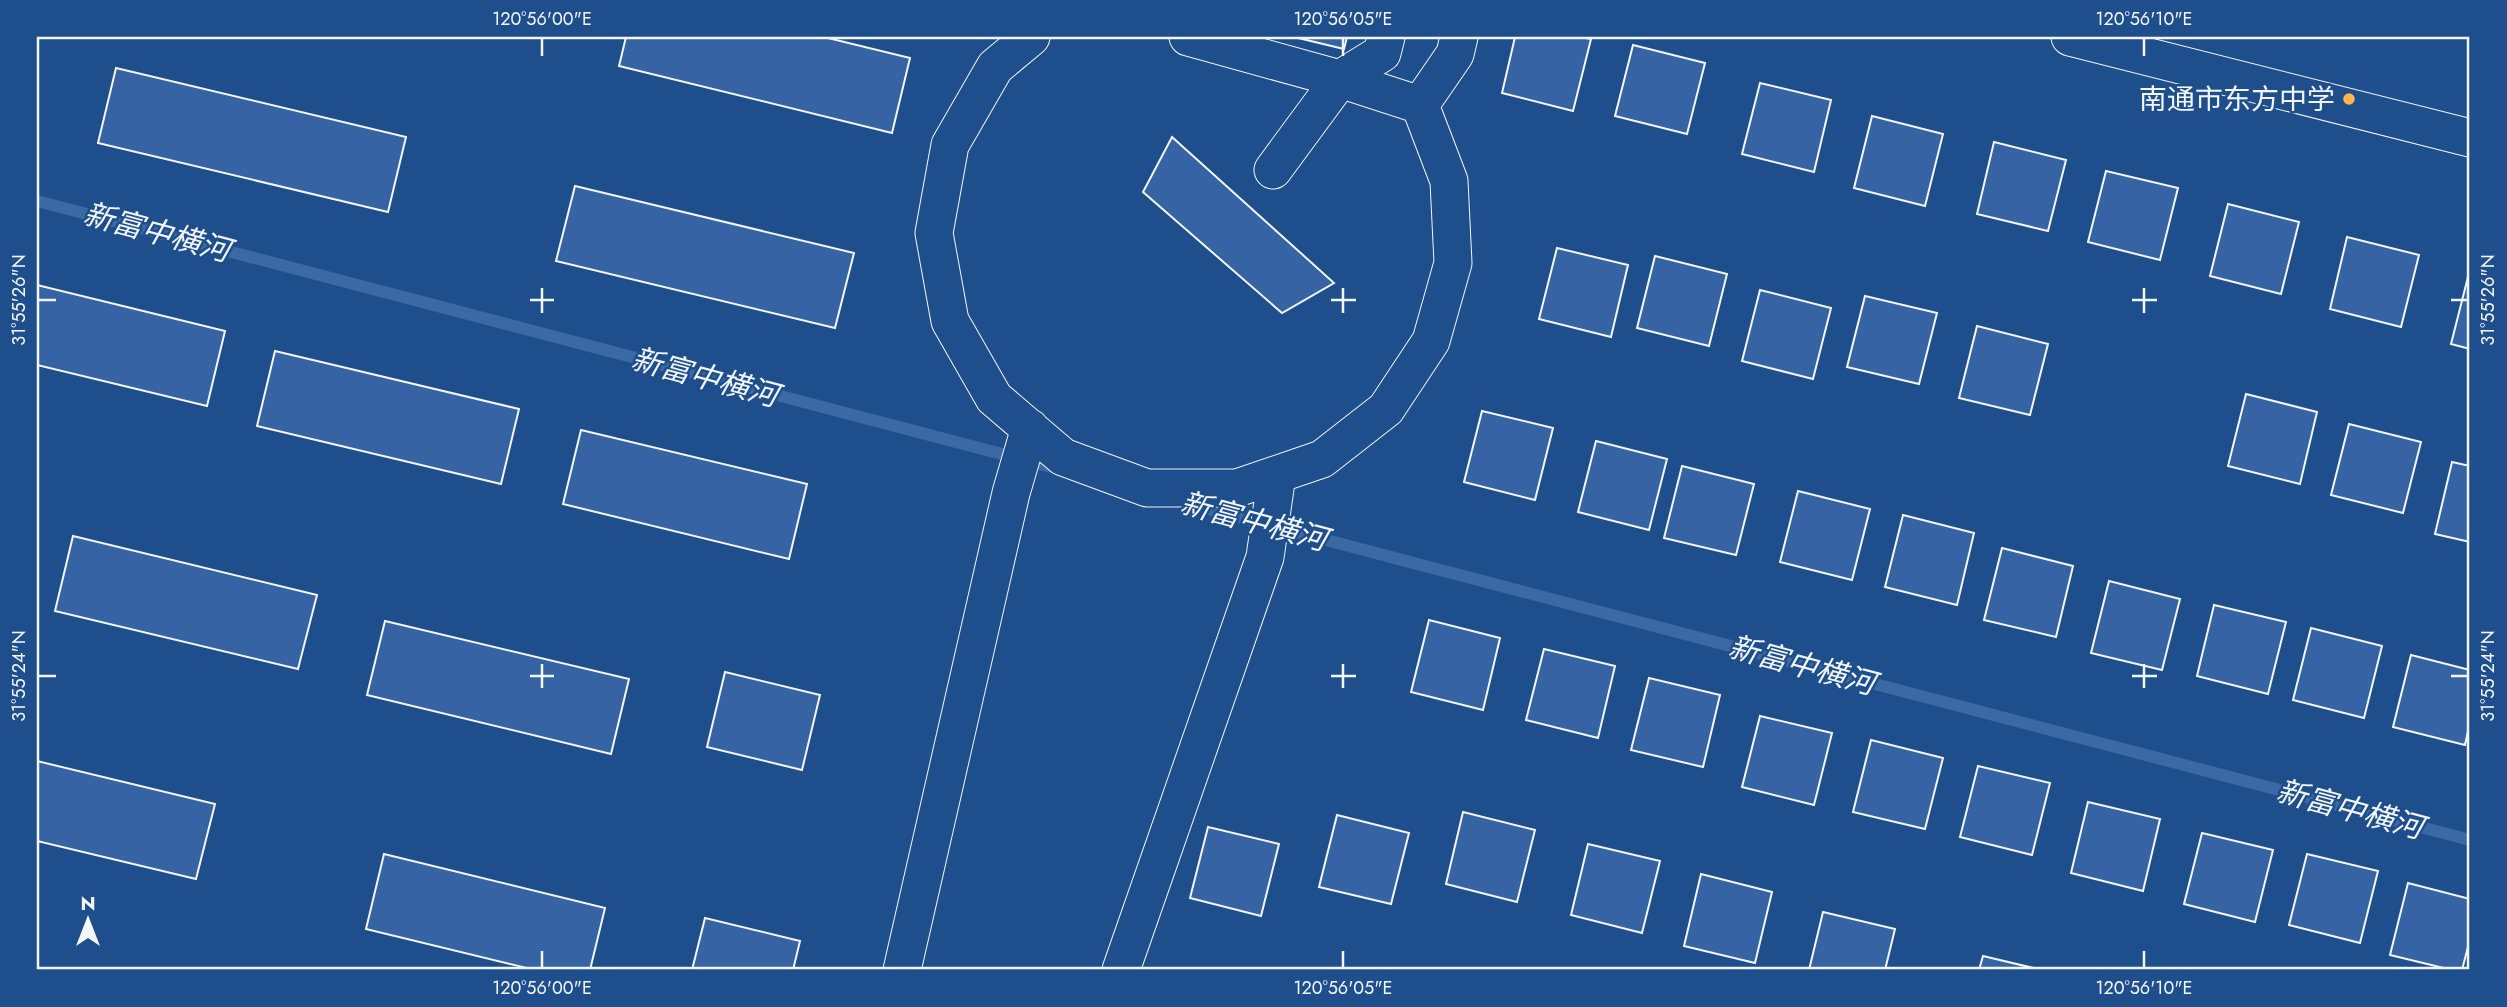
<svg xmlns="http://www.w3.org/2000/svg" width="2507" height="1007" font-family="Jost,'Noto Sans SC',sans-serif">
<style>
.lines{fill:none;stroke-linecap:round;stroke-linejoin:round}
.stream{stroke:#3b69a3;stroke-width:12}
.building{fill:#3563a3;stroke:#f2f6ff;stroke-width:2}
.minor-casing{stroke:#f2f6ff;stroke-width:39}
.minor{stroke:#1f4e8c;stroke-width:37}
.ticks{fill:none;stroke:#f2f6ff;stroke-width:2.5}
.poi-dot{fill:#ffb74d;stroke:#1f4e8c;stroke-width:2.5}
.labels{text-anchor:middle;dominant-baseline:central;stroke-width:5;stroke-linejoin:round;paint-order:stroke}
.poi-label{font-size:28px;fill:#f2f6ff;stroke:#1f4e8c;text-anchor:end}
.water-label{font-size:30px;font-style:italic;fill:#f2f6ff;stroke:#1f4e8c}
.neatline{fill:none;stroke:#f2f6ff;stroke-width:2.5}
.ticks-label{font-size:18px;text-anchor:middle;fill:#f2f6ff}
</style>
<rect width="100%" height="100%" fill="#1f4e8c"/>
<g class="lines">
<path class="stream" d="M 37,201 L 1059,469
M 1185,503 L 2470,840"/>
</g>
<path class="building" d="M 626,37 L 824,37 L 910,58 L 892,133 L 619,66 Z
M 1294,37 L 1347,37 L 1344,49 Z
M 1515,37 L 1580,37 L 1591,39 L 1573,111 L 1502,93 Z
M 1633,45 L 1705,63 L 1687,134 L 1615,116 Z
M 116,68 L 406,137 L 388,212 L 98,143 Z
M 1760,83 L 1831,100 L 1814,172 L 1742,154 Z
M 1872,116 L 1943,134 L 1925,206 L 1854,188 Z
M 1172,137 L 1334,283 L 1282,313 L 1143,192 Z
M 1994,142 L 2066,160 L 2048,231 L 1977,214 Z
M 2106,171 L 2178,188 L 2160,260 L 2088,242 Z
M 575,186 L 854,253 L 835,328 L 556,261 Z
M 2228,204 L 2299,222 L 2281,294 L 2210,276 Z
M 2347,237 L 2419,255 L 2401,327 L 2330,309 Z
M 1557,248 L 1628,265 L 1611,337 L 1539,319 Z
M 1655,256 L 1727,274 L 1709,346 L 1637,328 Z
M 2469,273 L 2470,273 L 2470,349 L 2451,344 Z
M 37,285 L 225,331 L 207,406 L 37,365 Z
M 1760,290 L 1831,308 L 1813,379 L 1742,361 Z
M 1865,296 L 1937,313 L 1919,384 L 1847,367 Z
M 1977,326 L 2048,344 L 2030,415 L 1959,398 Z
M 275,351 L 519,409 L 501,484 L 257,426 Z
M 2246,394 L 2317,412 L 2300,484 L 2228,466 Z
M 1482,411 L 1553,428 L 1535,500 L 1464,482 Z
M 2349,424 L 2421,442 L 2403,513 L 2331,495 Z
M 581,430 L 807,484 L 789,559 L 563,504 Z
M 1596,441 L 1667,459 L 1649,530 L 1578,512 Z
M 2452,462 L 2470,466 L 2470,542 L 2435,534 Z
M 1682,466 L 1754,484 L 1736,555 L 1664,538 Z
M 1798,491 L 1870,509 L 1852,580 L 1780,562 Z
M 1903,515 L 1974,533 L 1957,605 L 1885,587 Z
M 73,536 L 317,595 L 298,669 L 55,611 Z
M 2002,548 L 2073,566 L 2056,637 L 1984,620 Z
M 2109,581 L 2180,599 L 2162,670 L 2091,653 Z
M 2214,605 L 2286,622 L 2268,694 L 2197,676 Z
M 1429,620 L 1500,638 L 1483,710 L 1411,692 Z
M 385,621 L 629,679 L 611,754 L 367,695 Z
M 2311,628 L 2382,646 L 2364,718 L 2293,700 Z
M 1544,649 L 1615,666 L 1598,738 L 1526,720 Z
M 2411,655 L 2470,670 L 2470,722 L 2465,745 L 2393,727 Z
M 725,672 L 820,695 L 802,770 L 707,747 Z
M 1649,678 L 1720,695 L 1703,767 L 1631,750 Z
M 1760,716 L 1832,733 L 1814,805 L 1742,787 Z
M 1871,740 L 1943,758 L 1925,829 L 1853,812 Z
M 37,761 L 215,804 L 196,879 L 37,841 Z
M 1978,766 L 2050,783 L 2032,855 L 1960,837 Z
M 2088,802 L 2160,819 L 2143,891 L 2071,873 Z
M 1463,812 L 1535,830 L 1517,902 L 1446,884 Z
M 1337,815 L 1409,833 L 1391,904 L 1319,887 Z
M 1208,827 L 1279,844 L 1261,916 L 1190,898 Z
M 2202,833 L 2273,850 L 2255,922 L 2184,904 Z
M 1588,844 L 1660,861 L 1642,933 L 1571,915 Z
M 384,854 L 605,908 L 590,970 L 535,970 L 366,929 Z
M 2307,854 L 2378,871 L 2360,943 L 2289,925 Z
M 1701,874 L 1772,892 L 1755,963 L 1684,946 Z
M 2408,883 L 2470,899 L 2470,939 L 2462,970 L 2452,970 L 2390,955 Z
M 1823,912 L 1895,929 L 1885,970 L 1809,970 Z
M 705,918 L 800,941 L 793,970 L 692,970 Z
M 1983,956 L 2042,970 L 1979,970 Z"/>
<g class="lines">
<defs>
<path id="minor" d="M 1031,37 L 995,67 L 950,145 L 934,233 L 950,321 L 994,398 L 1063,457 L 1147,488 L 1237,488 L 1322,459 L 1386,409 L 1431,341 L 1453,263 L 1449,181 L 1420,105 L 1340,79 L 1188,37
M 2070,37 L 2470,138
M 1420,105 L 1455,54 L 1459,37
M 1273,170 L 1340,79 L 1382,53 L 1386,37
M 902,970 L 1011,493 L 1030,428
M 1121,970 L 1265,557 L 1277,475"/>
</defs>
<use href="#minor" class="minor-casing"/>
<use href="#minor" class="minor"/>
</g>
<path class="ticks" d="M 542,38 L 542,56M 1343,38 L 1343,56M 2144,38 L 2144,56M 542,288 L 542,313M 1343,288 L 1343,313M 2144,288 L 2144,313M 38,300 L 56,300M 530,300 L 554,300M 1331,300 L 1356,300M 2132,300 L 2157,300M 2451,300 L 2468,300M 542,664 L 542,688M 1343,664 L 1343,688M 2144,664 L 2144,688M 38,676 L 56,676M 530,676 L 554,676M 1331,676 L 1356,676M 2132,676 L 2157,676M 2451,676 L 2468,676M 542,951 L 542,968M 1343,951 L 1343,968M 2144,951 L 2144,968"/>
<circle class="poi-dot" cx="2349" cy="99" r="7"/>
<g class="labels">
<g class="poi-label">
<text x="2335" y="99">南通市东方中学</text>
</g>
<g class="water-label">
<text transform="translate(157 232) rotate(15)">新富中横河</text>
<text transform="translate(705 377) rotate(15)">新富中横河</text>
<text transform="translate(1254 521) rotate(15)">新富中横河</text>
<text transform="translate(1802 665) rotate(15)">新富中横河</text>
<text transform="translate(2350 809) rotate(15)">新富中横河</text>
</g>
</g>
<rect width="2507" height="1007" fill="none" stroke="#1f4e8c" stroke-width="77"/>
<g transform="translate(88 920)" stroke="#1f4e8c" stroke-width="5" paint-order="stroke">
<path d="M0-5L12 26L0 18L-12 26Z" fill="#f2f6ff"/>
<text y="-10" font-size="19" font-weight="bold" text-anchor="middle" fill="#f2f6ff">N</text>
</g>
<rect x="38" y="38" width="2430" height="930" class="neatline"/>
<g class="ticks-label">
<text x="542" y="25">120°56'00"E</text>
<text x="1343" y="25">120°56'05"E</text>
<text x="2144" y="25">120°56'10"E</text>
<text transform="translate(19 300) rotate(-90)" y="6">31°55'26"N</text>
<text transform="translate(2488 300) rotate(-90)" y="6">31°55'26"N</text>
<text transform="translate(19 676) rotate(-90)" y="6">31°55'24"N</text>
<text transform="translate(2488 676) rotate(-90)" y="6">31°55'24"N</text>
<text x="542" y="994">120°56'00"E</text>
<text x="1343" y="994">120°56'05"E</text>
<text x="2144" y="994">120°56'10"E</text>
</g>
</svg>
